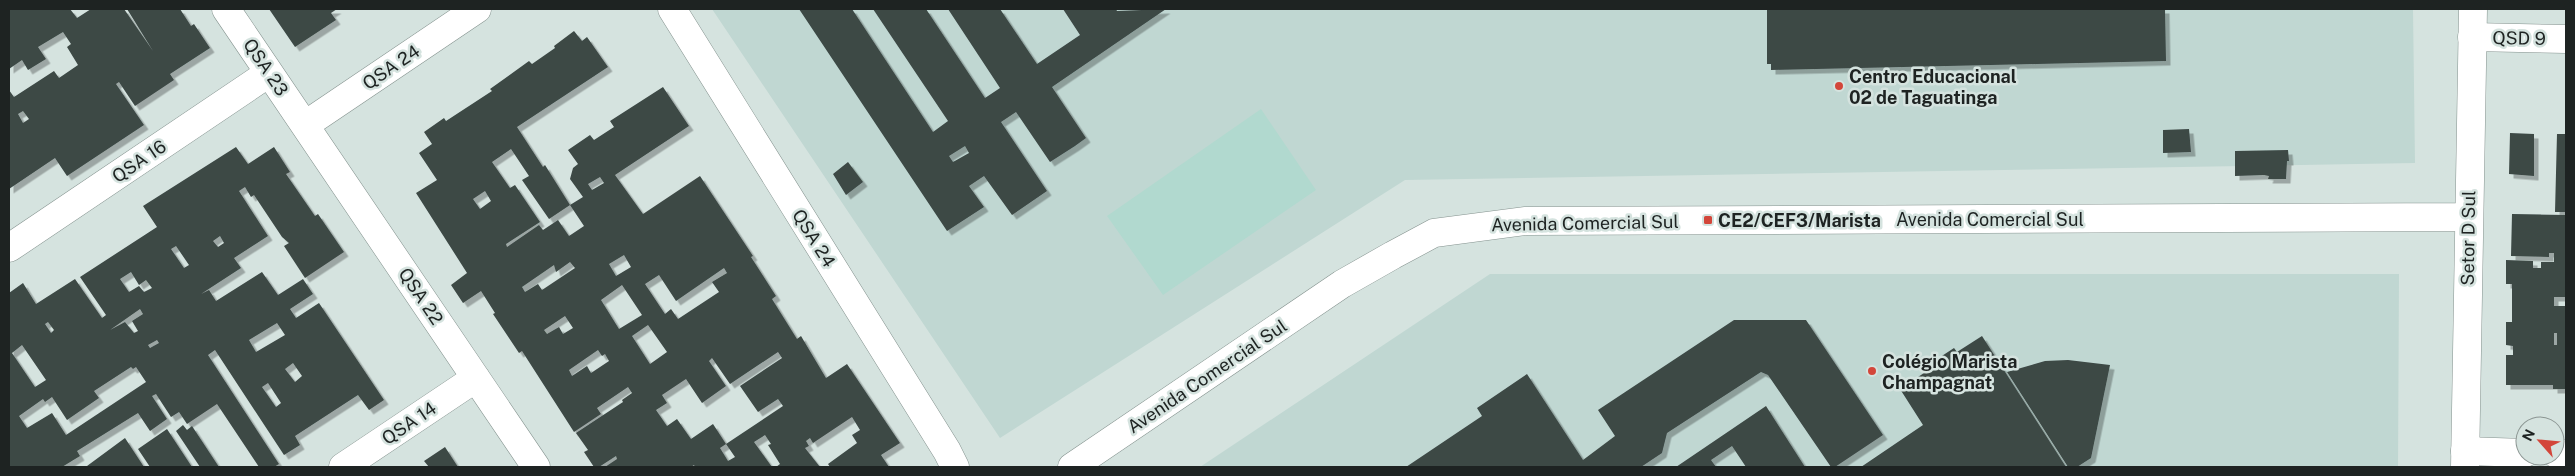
<svg xmlns="http://www.w3.org/2000/svg" width="2575" height="476" font-family="'Public Sans',sans-serif">
<style>
.built{fill:#c0d7d2}
.green{fill:#b1d9cf}
.building{fill:#3c4845;fill-rule:evenodd;filter:url(#shadow)}
.lines{fill:none;stroke-linecap:round;stroke-linejoin:round}
.minor-casing{stroke:#84928e;stroke-width:29}
.major-casing{stroke:#84928e;stroke-width:29}
.minor{stroke:#fff;stroke-width:28}
.major{stroke:#fff;stroke-width:28}
.poi-dot{fill:#d3463a;stroke:#d5e3df;stroke-width:2}
.labels{text-anchor:middle;dominant-baseline:central;stroke-width:5;stroke-linejoin:round;paint-order:stroke}
.street-label{font-size:18px;fill:#1e2322;stroke:#d5e3df}
.poi-label{font-size:18px;font-weight:bold;fill:#1e2322;stroke:#d5e3df;text-anchor:start}
</style>
<defs>
<filter id="shadow"><feDropShadow dx="4.5" dy="4.5" stdDeviation="0" flood-color="#0004"/></filter>
</defs>
<rect width="100%" height="100%" fill="#d5e3df"/>
<path class="built" d="M 712,9 L 2413,9 L 2415,163 L 1405,180 L 1000,438 Z
M 1490,274 L 2399,274 L 2398,467 L 1200,467 Z"/>
<path class="green" d="M 1261,109 L 1316,190 L 1163,295 L 1107,216 Z"/>
<path class="building" d="M 9,9 L 70,9 L 77,18 L 91,9 L 124,9 L 153,51 L 127,9 L 180,9 L 191,26 L 194,24 L 210,48 L 170,74 L 174,80 L 135,106 L 119,82 L 116,84 L 144,125 L 67,176 L 55,158 L 9,189 L 9,90 L 14,97 L 54,71 L 59,78 L 78,65 L 67,47 L 71,44 L 63,32 L 38,47 L 46,59 L 28,70 L 22,60 L 9,69 ZM 23,111 L 29,119 L 23,123 L 18,114 Z
M 269,9 L 337,9 L 331,13 L 336,20 L 295,47 Z
M 799,9 L 852,9 L 933,132 L 948,121 L 873,9 L 926,9 L 985,98 L 1000,88 L 948,9 L 1000,9 L 1037,64 L 1080,35 L 1063,9 L 1116,9 L 1117,11 L 1166,9 L 1052,87 L 1086,138 L 1075,146 L 1050,162 L 1016,112 L 1001,122 L 1047,191 L 1012,215 L 984,176 L 969,186 L 984,207 L 947,231 ZM 965,146 L 969,153 L 953,162 L 949,156 Z
M 1767,9 L 2165,9 L 2166,61 L 1771,70 L 1771,64 L 1767,64 Z
M 574,31 L 582,41 L 587,37 L 608,67 L 517,127 L 543,167 L 545,165 L 570,205 L 583,197 L 570,179 L 573,168 L 578,164 L 568,150 L 590,135 L 594,140 L 614,127 L 610,121 L 663,87 L 689,126 L 615,175 L 643,214 L 700,176 L 753,256 L 751,257 L 776,296 L 772,299 L 797,339 L 801,336 L 826,378 L 847,364 L 900,443 L 881,455 L 889,467 L 830,467 L 828,464 L 857,443 L 852,435 L 860,430 L 852,417 L 813,443 L 810,438 L 806,441 L 809,446 L 805,448 L 820,467 L 776,467 L 780,464 L 768,445 L 771,444 L 765,435 L 754,442 L 772,467 L 695,467 L 694,465 L 691,467 L 605,467 L 617,459 L 616,456 L 599,467 L 594,467 L 584,452 L 588,450 L 576,433 L 623,402 L 622,400 L 632,393 L 628,387 L 597,408 L 601,414 L 574,432 L 522,351 L 519,353 L 493,314 L 495,313 L 481,291 L 463,303 L 451,285 L 467,273 L 416,193 L 437,180 L 419,153 L 432,144 L 424,132 L 444,118 L 446,121 L 492,91 L 490,89 L 529,61 L 532,64 L 555,48 L 554,46 ZM 511,149 L 529,176 L 522,180 L 549,219 L 570,205 L 584,226 L 569,236 L 558,220 L 543,230 L 539,225 L 507,247 L 506,244 L 540,222 L 515,185 L 510,188 L 492,162 ZM 600,177 L 604,183 L 592,190 L 588,184 ZM 485,191 L 491,201 L 480,209 L 473,199 ZM 624,255 L 631,267 L 616,276 L 609,264 ZM 570,262 L 575,268 L 542,290 L 538,284 L 525,292 L 522,287 L 554,265 L 556,272 ZM 724,268 L 727,273 L 712,282 L 719,292 L 678,319 L 671,309 L 665,314 L 645,284 L 659,275 L 676,301 ZM 622,285 L 642,315 L 619,329 L 601,300 ZM 565,316 L 573,328 L 563,334 L 559,327 L 547,334 L 544,330 ZM 648,325 L 667,352 L 650,364 L 632,336 ZM 598,350 L 602,356 L 605,354 L 609,361 L 591,373 L 587,366 L 572,376 L 569,370 ZM 778,352 L 782,358 L 740,386 L 758,412 L 778,399 L 783,406 L 726,444 L 735,457 L 728,461 L 720,448 L 726,444 L 713,424 L 691,439 L 677,419 L 667,426 L 656,410 L 667,403 L 662,395 L 686,379 L 702,403 L 726,386 L 709,361 L 712,358 L 730,384 Z
M 2189,129 L 2191,152 L 2163,153 L 2163,130 Z
M 2510,133 L 2534,134 L 2534,176 L 2509,174 Z
M 2557,134 L 2566,134 L 2566,212 L 2555,212 Z
M 236,147 L 248,164 L 274,147 L 290,172 L 286,174 L 315,216 L 318,214 L 344,252 L 305,278 L 284,246 L 289,243 L 282,237 L 254,195 L 251,197 L 245,187 L 239,191 L 268,236 L 234,258 L 241,268 L 201,294 L 209,290 L 216,301 L 262,272 L 278,295 L 303,279 L 313,294 L 290,309 L 296,318 L 319,303 L 384,400 L 369,410 L 358,395 L 295,436 L 300,445 L 284,455 L 215,350 L 208,355 L 279,464 L 274,467 L 259,467 L 217,404 L 187,424 L 179,412 L 171,417 L 156,394 L 152,396 L 167,419 L 150,431 L 138,413 L 77,451 L 80,456 L 62,467 L 9,467 L 9,293 L 23,283 L 36,304 L 75,279 L 102,318 L 106,315 L 80,277 L 157,227 L 143,206 ZM 220,236 L 224,243 L 218,247 L 213,241 ZM 176,246 L 189,265 L 184,268 L 171,249 ZM 131,272 L 139,285 L 146,280 L 152,288 L 144,292 L 139,286 L 129,292 L 120,279 ZM 140,309 L 143,314 L 132,321 L 138,331 L 134,333 L 125,322 L 110,330 ZM 48,322 L 54,330 L 51,333 L 45,324 ZM 277,323 L 285,335 L 256,352 L 249,340 ZM 157,340 L 159,343 L 150,348 L 148,345 ZM 22,345 L 46,380 L 35,387 L 12,353 ZM 293,363 L 302,376 L 295,382 L 285,369 ZM 131,367 L 133,369 L 136,367 L 146,382 L 66,435 L 52,413 L 27,428 L 19,416 L 43,399 L 45,402 L 52,397 L 67,420 L 99,398 L 94,391 ZM 268,383 L 281,403 L 276,407 L 262,387 Z
M 2288,150 L 2289,161 L 2287,161 L 2286,179 L 2268,179 L 2269,176 L 2264,175 L 2235,176 L 2235,151 Z
M 848,162 L 863,182 L 846,195 L 833,174 Z
M 2512,214 L 2566,215 L 2566,297 L 2554,297 L 2554,306 L 2566,306 L 2566,389 L 2553,389 L 2553,385 L 2506,385 L 2506,355 L 2513,355 L 2513,346 L 2506,345 L 2506,322 L 2512,322 L 2512,284 L 2506,284 L 2506,260 L 2533,261 L 2533,268 L 2541,268 L 2541,262 L 2554,262 L 2554,253 L 2549,253 L 2549,257 L 2511,256 ZM 2554,333 L 2557,333 L 2557,345 L 2554,345 Z
M 1734,320 L 1806,320 L 1883,435 L 1835,467 L 1831,467 L 1768,375 L 1761,372 L 1667,433 L 1662,453 L 1641,467 L 1406,467 L 1482,416 L 1477,408 L 1527,374 L 1583,460 L 1615,436 L 1598,410 Z
M 1982,336 L 2066,467 L 1861,467 L 1923,425 L 1900,389 L 1924,373 L 1922,369 L 1954,348 L 1957,352 Z
M 2068,360 L 2110,365 L 2091,458 L 2077,467 L 2068,467 L 2007,372 L 2045,361 Z
M 1766,406 L 1805,467 L 1746,467 L 1732,446 L 1711,460 L 1716,467 L 1676,467 Z
M 183,425 L 187,430 L 192,426 L 219,467 L 200,467 L 176,431 Z
M 167,429 L 192,467 L 150,467 L 138,449 Z
M 125,438 L 144,467 L 88,467 L 87,466 Z
M 445,447 L 458,467 L 429,467 L 424,461 Z"/>
<g class="lines">
<defs>
<path id="minor" d="M 226,9 L 536,467
M 672,9 L 947,451 L 955,467
M 2472,37 L 2566,39
M 305,125 L 477,9
M 9,248 L 269,73
M 2465,451 L 2525,453
M 2555,453 L 2566,454
M 343,467 L 476,378"/>
<path id="major" d="M 1072,467 L 1342,284 L 1393,255 L 1434,233 L 1526,221 L 2468,217
M 2465,467 L 2473,9"/>
</defs>
<use href="#minor" class="minor-casing"/>
<use href="#major" class="major-casing"/>
<use href="#minor" class="minor"/>
<use href="#major" class="major"/>
</g>
<g class="poi-dot">
<circle cx="1839" cy="86" r="5"/>
<rect x="1703" y="215" width="10" height="10" rx="2.5"/>
<circle cx="1872" cy="371" r="5"/>
</g>
<g class="labels">
<g class="street-label">
<text transform="translate(2519 38) rotate(1)">QSD 9</text>
<text transform="translate(266 67) rotate(56)">QSA 23</text>
<text transform="translate(391 67) rotate(-34)">QSA 24</text>
<text transform="translate(139 161) rotate(-34)">QSA 16</text>
<text x="1990" y="219">Avenida Comercial Sul</text>
<text transform="translate(1585 223) rotate(-1)">Avenida Comercial Sul</text>
<text transform="translate(814 238) rotate(58)">QSA 24</text>
<text transform="translate(2468 238) rotate(-89)">Setor D Sul</text>
<text transform="translate(421 296) rotate(56)">QSA 22</text>
<text transform="translate(1207 376) rotate(-34)">Avenida Comercial Sul</text>
<text transform="translate(409 423) rotate(-34)">QSA 14</text>
</g>
<g class="poi-label">
<text x="1849" y="76">Centro Educacional<tspan x="1849" dy="21">02 de Taguatinga</tspan></text>
<text x="1718" y="220">CE2/CEF3/Marista</text>
<text x="1882" y="361">Colégio Marista<tspan x="1882" dy="21">Champagnat</tspan></text>
</g>
</g>
<rect width="2575" height="476" fill="none" stroke="#1e2322" stroke-width="20"/>
<g transform="translate(2540 441) rotate(297)"><circle r="24" fill="#d5e3df" stroke="#8c9693"/>
<path d="M0-4L9 19L0 12L-9 19Z" fill="#d3463a"/>
<text y="-8" font-size="14" font-weight="bold" text-anchor="middle" fill="#1e2322">N</text>
</g>
</svg>
